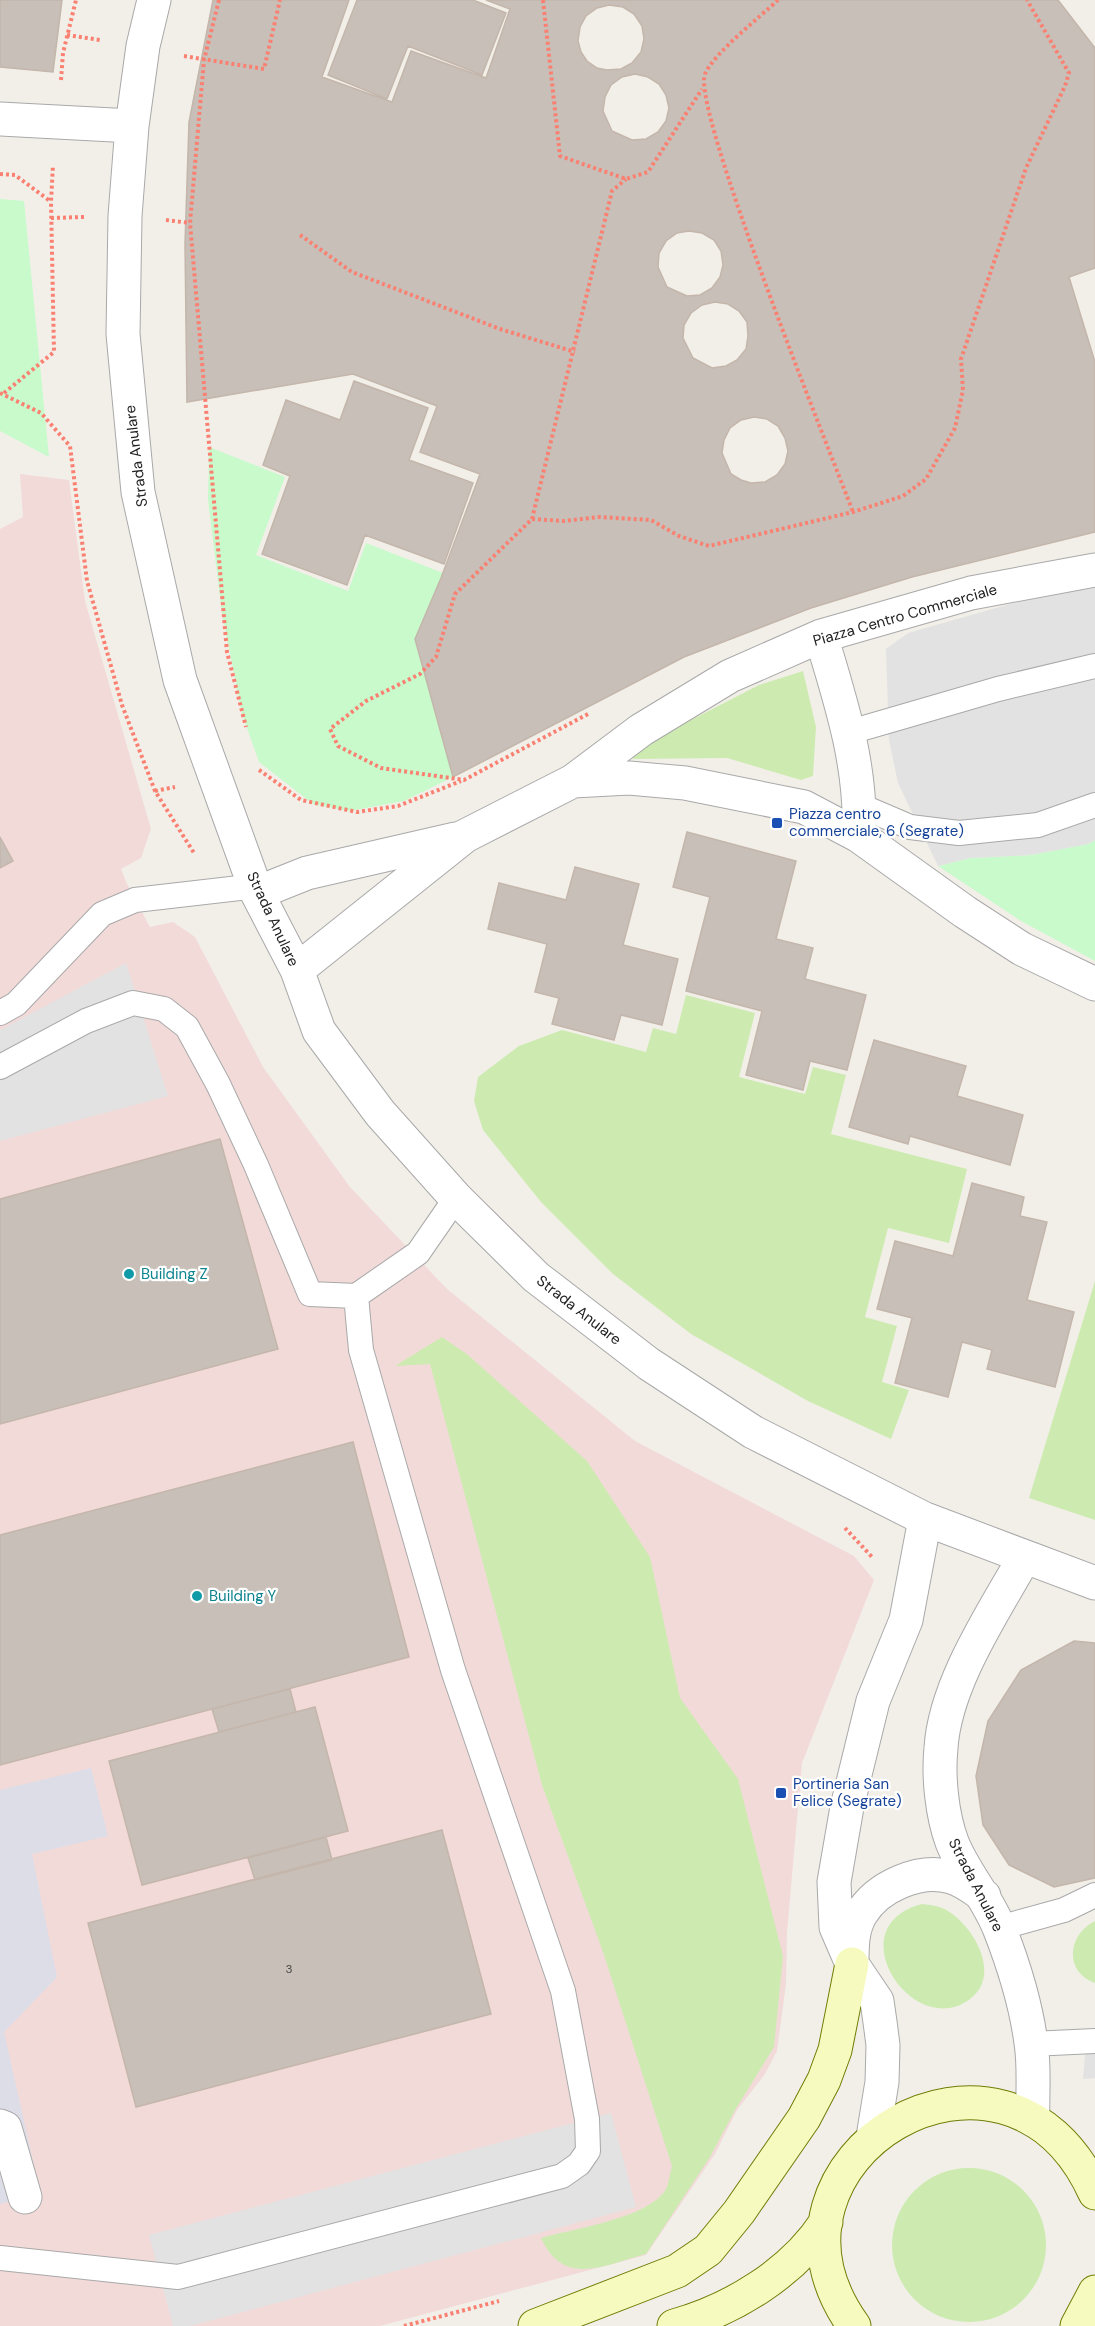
<svg xmlns="http://www.w3.org/2000/svg" width="1095" height="2326" font-family="'DM Sans',sans-serif">
<style>
.commercial{fill:#f2dad9}
.grass{fill:#cdebb0}
.park{fill:#c8facc}
.parking{fill:#e2e2e2}
.plaza{fill:#dddde8}
.building{fill:#c7bfb8;stroke:#c4b6ab;stroke-width:1.5;fill-rule:evenodd}
.lines{fill:none;stroke-linecap:round;stroke-linejoin:round}
.service-casing{stroke:#a9a9a9;stroke-width:26}
.pedestrian-casing{stroke:#a9a9a9;stroke-width:35}
.minor-casing{stroke:#a9a9a9;stroke-width:35}
.secondary-casing{stroke:#707d05;stroke-width:35}
.path{stroke:#fa8072;stroke-width:4;stroke-dasharray:3 3;stroke-linecap:butt}
.service{stroke:#fff;stroke-width:24}
.pedestrian{stroke:#fff;stroke-width:33}
.minor{stroke:#fff;stroke-width:33}
.secondary{stroke:#f7fabf;stroke-width:33}
.transit-dot{fill:#1a4fb4;stroke:#fff;stroke-width:2}
.culture-dot{fill:#0f9aa8;stroke:#fff;stroke-width:2}
.labels{text-anchor:middle;dominant-baseline:central;stroke-width:4.5;stroke-linejoin:round;paint-order:stroke}
.number-label{font-size:12px;fill:#4b4948}
.street-label{font-size:15px;fill:#222;stroke:#fff}
.transit-label{font-size:15px;fill:#164399;stroke:#fff;text-anchor:start}
.culture-label{font-size:15px;fill:#0d838f;stroke:#fff;text-anchor:start}
</style>
<rect width="100%" height="100%" fill="#f2efe9"/>
<path class="commercial" d="M 20,474 L 69,480 L 85,601 L 151,829 L 141,858 L 121,869 L 127,884 L 150,927 L 173,922 L 195,937 L 263,1067 L 350,1187 L 447,1289 L 635,1441 L 854,1556 L 874,1580 L 802,1763 L 787,1932 L 786,1984 L 777,2051 L 765,2074 L 737,2110 L 715,2154 L 646,2255 L 380,2326 L 0,2326 L 0,529 L 23,517 Z"/>
<path class="grass" d="M 803,671 L 816,727 L 813,776 L 801,780 L 727,758 L 634,759 L 625,754 L 759,685 Z
M 686,995 L 755,1013 L 739,1077 L 805,1094 L 813,1067 L 846,1075 L 831,1134 L 967,1169 L 949,1243 L 888,1228 L 865,1317 L 897,1326 L 882,1382 L 909,1390 L 891,1439 L 808,1401 L 691,1334 L 613,1274 L 541,1202 L 483,1130 L 474,1101 L 478,1077 L 519,1046 L 562,1030 L 646,1052 L 653,1028 L 676,1034 Z
M 1095,1281 L 1095,1520 L 1029,1498 Z
M 442,1337 L 468,1355 L 587,1461 L 650,1557 L 680,1698 L 738,1779 L 783,1956 L 774,2047 L 735,2110 L 710,2157 L 646,2254 C 604,2265 564,2288 541,2238 C 572,2229 650,2218 666,2189 C 669,2183 670,2173 672,2166 L 603,1952 L 542,1785 L 430,1364 L 395,1366 Z
M 922,1904 C 931,1905 940,1906 948,1911 C 974,1927 1002,1975 970,1999 C 913,2042 836,1926 922,1904 Z
M 1095,1921 L 1095,1983 C 1063,1972 1068,1934 1095,1921 Z
M892 2245a77 77 0 1 1 154 0a77 77 0 1 1-154 0Z"/>
<path class="park" d="M 0,199 L 24,201 L 49,457 L 0,431 Z
M 209,447 L 285,477 L 256,555 L 348,591 L 366,543 L 443,573 L 453,777 L 404,801 L 349,811 L 313,804 L 259,762 L 242,714 L 222,613 L 208,500 Z
M 1095,840 L 1095,961 L 1021,921 L 938,866 L 970,858 L 1031,855 L 1088,844 Z"/>
<path class="parking" d="M 1095,586 L 1095,840 L 1088,844 L 1031,855 L 970,858 L 938,866 L 898,783 L 889,740 L 886,649 L 908,633 L 1010,604 Z
M 126,963 L 168,1096 L 0,1141 L 0,1030 Z
M 1095,2041 L 1095,2078 L 1083,2079 L 1086,2043 Z
M 611,2113 L 636,2207 L 190,2326 L 173,2326 L 149,2235 Z"/>
<path class="plaza" d="M 91,1768 L 108,1836 L 32,1854 L 57,1977 L 4,2032 L 40,2192 L 0,2204 L 0,1790 Z"/>
<path class="building" d="M 0,0 L 62,0 L 53,72 L 0,67 Z
M 213,0 L 349,0 L 322,77 L 392,102 L 411,51 L 486,78 L 510,9 L 486,0 L 1058,0 L 1095,48 L 1095,268 L 1069,277 L 1095,362 L 1095,532 L 912,577 L 811,608 L 684,657 L 453,777 L 415,639 L 441,578 L 480,474 L 420,452 L 437,406 L 353,374 L 187,402 L 185,244 L 189,122 ZM 609,5 L 623,7 L 634,14 L 642,26 L 644,39 L 641,52 L 632,63 L 621,69 L 607,70 L 597,68 L 587,61 L 581,52 L 578,41 L 580,27 L 586,16 L 597,8 ZM 635,74 L 648,77 L 659,84 L 666,95 L 669,108 L 666,121 L 658,132 L 646,139 L 632,140 L 612,131 L 603,111 L 605,97 L 611,85 L 622,77 ZM 689,231 L 702,233 L 714,240 L 721,251 L 723,265 L 720,277 L 712,288 L 700,295 L 687,296 L 667,287 L 658,267 L 659,253 L 666,241 L 677,233 ZM 715,302 L 728,304 L 739,311 L 747,322 L 748,336 L 746,349 L 737,360 L 726,366 L 712,368 L 693,358 L 683,338 L 684,325 L 691,313 L 702,305 ZM 754,417 L 767,419 L 778,426 L 785,438 L 788,451 L 785,464 L 777,475 L 765,482 L 751,483 L 741,480 L 731,474 L 722,453 L 724,440 L 730,428 L 741,420 Z
M 357,0 L 473,0 L 506,13 L 482,75 L 408,46 L 387,99 L 328,75 Z
M 354,381 L 428,408 L 409,460 L 473,483 L 444,564 L 365,535 L 347,585 L 262,554 L 290,476 L 263,465 L 286,400 L 340,420 Z
M 687,832 L 796,861 L 776,939 L 813,948 L 805,979 L 866,995 L 847,1070 L 810,1061 L 803,1090 L 746,1075 L 762,1011 L 686,991 L 710,897 L 673,887 Z
M 0,837 L 13,861 L 0,868 Z
M 575,867 L 639,884 L 623,945 L 678,959 L 662,1025 L 621,1015 L 614,1040 L 552,1024 L 559,998 L 535,992 L 547,944 L 488,929 L 499,883 L 566,900 Z
M 874,1040 L 966,1066 L 957,1096 L 1023,1115 L 1010,1165 L 910,1136 L 908,1144 L 849,1127 Z
M 220,1139 L 278,1349 L 0,1424 L 0,1199 Z
M 972,1183 L 1024,1197 L 1020,1216 L 1047,1222 L 1027,1300 L 1074,1312 L 1055,1387 L 987,1369 L 992,1350 L 962,1342 L 948,1397 L 895,1383 L 912,1318 L 877,1309 L 895,1241 L 953,1256 Z
M 353,1442 L 409,1657 L 0,1765 L 0,1535 Z
M 1074,1641 L 1095,1643 L 1095,1878 L 1054,1887 L 1009,1865 L 983,1825 L 976,1776 L 988,1721 L 1021,1670 Z
M 290,1689 L 296,1712 L 219,1732 L 212,1709 Z
M 315,1707 L 348,1831 L 142,1885 L 109,1761 Z
M 442,1830 L 491,2014 L 136,2107 L 88,1923 Z
M 326,1837 L 332,1860 L 255,1880 L 248,1858 Z"/>
<g class="lines">
<defs>
<path id="service" d="M 850,732 L 998,689 L 1095,666
M 861,806 L 910,827 L 959,833 L 1038,825 L 1095,805
M 0,1013 L 16,1004 L 102,914 L 135,900 L 257,886
M 0,1067 L 86,1021 L 133,1003 L 164,1009 L 187,1027 L 218,1084 L 256,1165 L 310,1294 L 356,1296 L 418,1253 L 456,1198
M 999,1928 L 1064,1910 L 1095,1895
M 1031,2044 L 1095,2041
M 0,2258 L 178,2277 L 562,2176 L 579,2164 L 588,2151 L 587,2119 L 563,1991 L 453,1670 L 361,1350 L 356,1296"/>
<path id="pedestrian" d="M 0,2126 L 5,2128 L 25,2197"/>
<path id="minor" d="M 154,0 L 143,46 L 132,126 L 125,216 L 123,334 L 138,492 L 180,680 L 257,893 L 297,970 L 319,1031 L 380,1113 L 456,1198 L 536,1277 L 649,1364 L 753,1432 L 925,1519 L 1095,1583
M 0,119 L 132,126
M 821,636 C 841,702 862,766 859,836
M 573,781 L 629,778 L 685,783 L 804,807 L 859,836 L 965,912 L 1022,949 L 1095,984
M 257,893 L 307,873 L 455,839
M 297,970 L 465,836 L 573,781 L 641,730 L 730,676 L 821,636 L 971,593 L 1095,570
M 1024,1558 C 993,1613 945,1684 941,1748 C 938,1777 942,1815 952,1842 C 964,1873 988,1898 1000,1930 C 1014,1966 1026,2004 1031,2043 C 1035,2068 1032,2095 1033,2120
M 852,1964 C 852,1946 852,1929 861,1914 C 878,1886 920,1868 951,1877 C 963,1880 974,1889 984,1896
M 873,2137 L 882,2082 L 883,2045 L 880,2022 L 877,2001 L 852,1964 L 836,1927 L 834,1882 L 847,1807 L 873,1701 L 906,1620 L 925,1519"/>
<path id="secondary" d="M 535,2326 L 677,2271 L 708,2250 L 739,2212 L 804,2118 L 824,2080 L 835,2050 L 852,1964
M 674,2326 C 732,2310 793,2273 826,2222
M 854,2326 C 734,2159 1006,1996 1095,2193
M 1077,2326 L 1095,2292"/>
</defs>
<use href="#service" class="service-casing"/>
<use href="#pedestrian" class="pedestrian-casing"/>
<use href="#minor" class="minor-casing"/>
<use href="#secondary" class="secondary-casing"/>
<path class="path" d="M 219,0 L 204,60 L 190,223 L 227,652 L 246,727
M 543,0 L 560,156 L 626,179 L 648,172 L 702,89
M 778,0 C 760,17 714,53 705,74 C 691,108 831,454 853,512
M 67,35 L 100,40
M 184,56 L 264,69 L 280,0
M 61,80 L 63,53 L 76,0
M 0,174 L 15,175 L 50,201
M 51,218 L 84,217
M 166,220 L 190,223
M 300,235 L 352,272 L 500,329 L 575,352
M 0,393 L 41,413 L 70,446 L 87,581 L 122,705 L 155,791 L 194,853
M 4,393 L 54,352 L 51,202 L 53,165
M 532,519 L 564,521 L 599,517 L 651,520 L 679,536 L 709,546 L 853,512 L 903,496 L 926,479 L 955,428 L 963,390 L 961,359 L 1026,168 L 1065,86 L 1069,73 L 1027,0
M 588,714 L 464,780 L 381,768 L 338,746 L 330,729 L 366,701 L 420,674 L 436,657 L 455,594 L 532,519 L 612,191 L 626,179
M 259,770 L 301,800 L 357,812 L 398,806 L 461,781
M 155,791 L 175,787
M 845,1528 L 873,1558
M 404,2326 L 499,2301"/>
<use href="#service" class="service"/>
<use href="#pedestrian" class="pedestrian"/>
<use href="#minor" class="minor"/>
<use href="#secondary" class="secondary"/>
</g>
<g class="transit-dot">
<rect x="771" y="817" width="12" height="12" rx="3"/>
<rect x="775" y="1787" width="12" height="12" rx="3"/>
</g>
<g class="culture-dot">
<circle cx="129" cy="1274" r="6"/>
<circle cx="197" cy="1596" r="6"/>
</g>
<g class="labels">
<g class="number-label">
<text x="289" y="1969">3</text>
</g>
<g class="street-label">
<text transform="translate(136 456) rotate(-97)">Strada Anulare</text>
<text transform="translate(905 615) rotate(-16)">Piazza Centro Commerciale</text>
<text transform="translate(273 919) rotate(65)">Strada Anulare</text>
<text transform="translate(579 1310) rotate(38)">Strada Anulare</text>
<text transform="translate(976 1885) rotate(63)">Strada Anulare</text>
</g>
<g class="transit-label">
<text x="789" y="814">Piazza centro<tspan x="789" dy="17">commerciale, 6 (Segrate)</tspan></text>
<text x="793" y="1784">Portineria San<tspan x="793" dy="17">Felice (Segrate)</tspan></text>
</g>
<g class="culture-label">
<text x="141" y="1274">Building Z</text>
<text x="209" y="1596">Building Y</text>
</g>
</g>
</svg>
